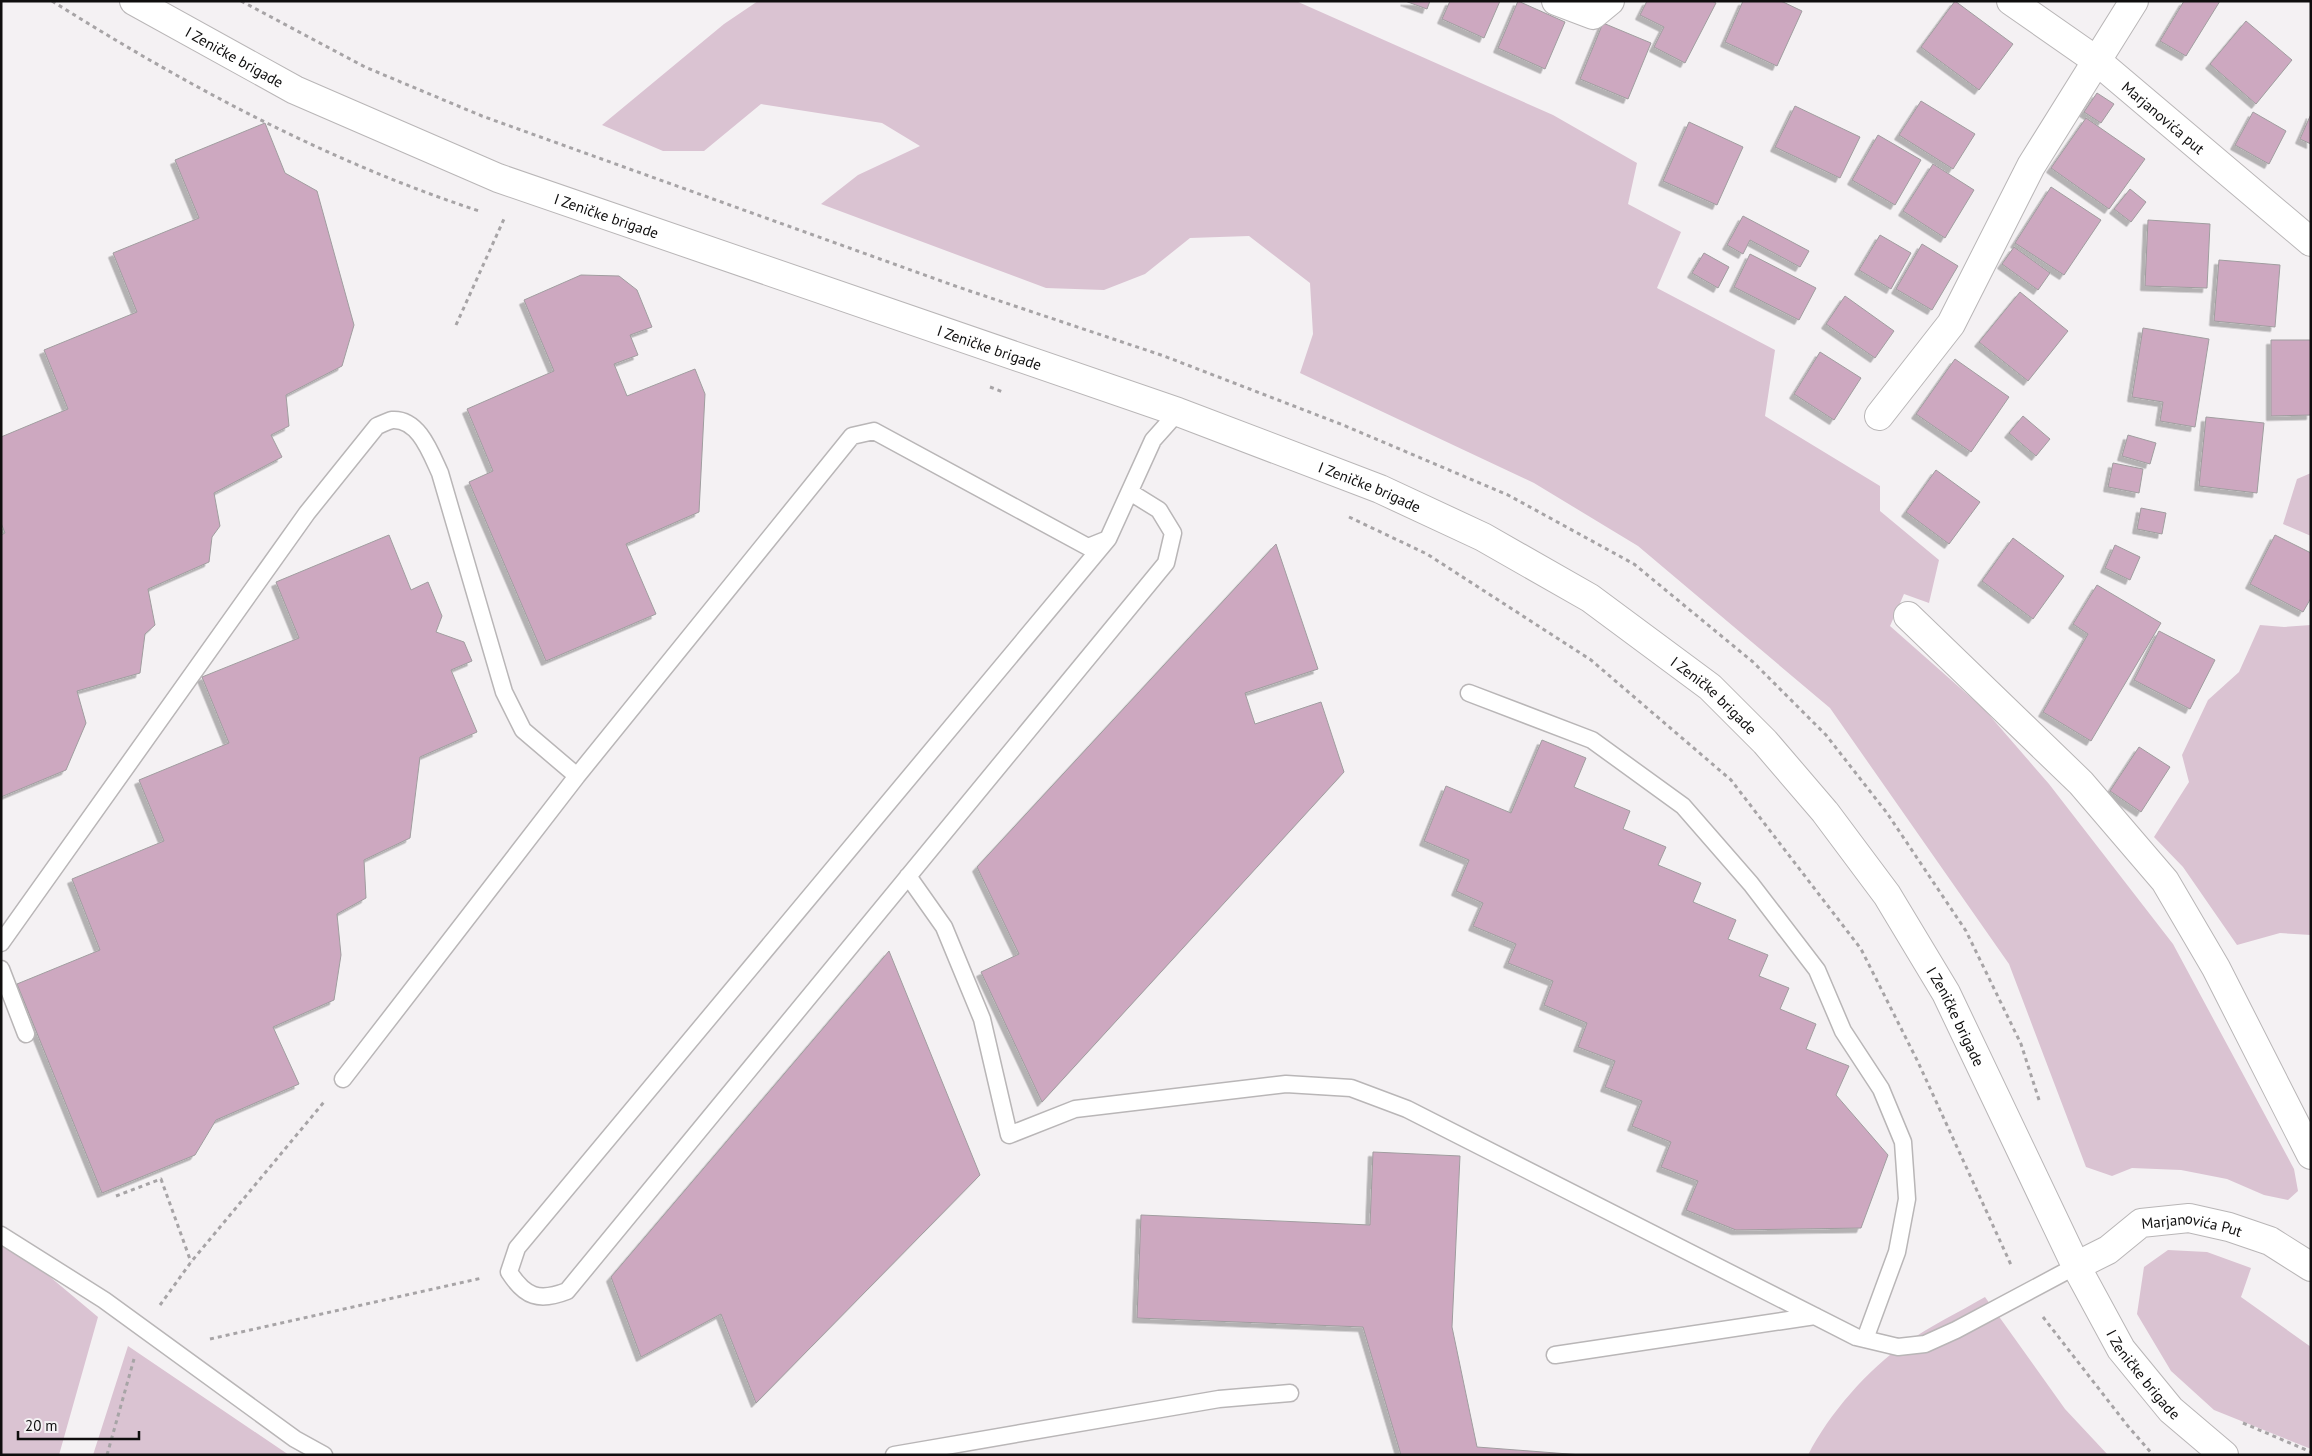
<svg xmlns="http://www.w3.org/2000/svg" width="2312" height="1456" font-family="'PT Sans',sans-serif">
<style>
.green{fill:#dac3d2}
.building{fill:#cda8c0;stroke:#a09d9f;filter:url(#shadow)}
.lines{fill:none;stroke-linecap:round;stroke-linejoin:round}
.lane-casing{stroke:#b9b6b7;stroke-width:19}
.street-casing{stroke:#b9b6b7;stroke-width:30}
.secondary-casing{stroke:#b9b6b7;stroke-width:30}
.path{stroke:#a7a4a6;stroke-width:3;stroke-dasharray:4 4;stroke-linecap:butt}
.lane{stroke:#fff;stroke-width:16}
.street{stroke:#fff;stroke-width:28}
.secondary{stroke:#fff;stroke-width:28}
.labels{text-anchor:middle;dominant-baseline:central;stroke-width:4;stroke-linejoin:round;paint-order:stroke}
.street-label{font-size:15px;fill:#0f0e0e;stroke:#f4f1f3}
</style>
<defs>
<filter id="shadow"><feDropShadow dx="-4.5" dy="4.5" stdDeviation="0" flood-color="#0004"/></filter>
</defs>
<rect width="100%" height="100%" fill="#f4f1f3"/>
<path class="green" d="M 758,1 L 1296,1 L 1553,115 L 1637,163 L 1628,204 L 1681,232 L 1657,288 L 1775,350 L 1765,416 L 1880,486 L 1880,511 L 1939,560 L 1929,603 L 1904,594 L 1890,626 L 1984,709 L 2049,784 L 2173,944 L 2294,1169 L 2298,1191 L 2288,1200 L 2264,1195 L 2227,1179 L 2181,1170 L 2132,1168 L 2112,1176 L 2086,1167 L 2009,964 L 1830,708 L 1638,546 L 1534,483 L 1300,373 L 1313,334 L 1310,283 L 1249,236 L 1190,238 L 1145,274 L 1104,290 L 1046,288 L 821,204 L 858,175 L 920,146 L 882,123 L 761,104 L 704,151 L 663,151 L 602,125 L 724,24 Z
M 2311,473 L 2311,536 L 2283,524 L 2297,479 Z
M 2260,625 L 2284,627 L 2311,625 L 2311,935 L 2280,933 L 2237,945 L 2183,867 L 2154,837 L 2189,782 L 2182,755 L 2208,700 L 2239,672 Z
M 1,1236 L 98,1317 L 59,1455 L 1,1455 Z
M 2168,1250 L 2207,1252 L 2251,1268 L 2241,1297 L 2311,1347 L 2311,1449 L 2214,1410 L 2171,1371 L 2137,1314 L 2144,1267 Z
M 1985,1297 L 2065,1409 L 2108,1455 L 1808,1455 C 1829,1414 1868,1369 1906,1343 C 1930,1326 1959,1312 1985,1297 Z
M 128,1346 L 289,1455 L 93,1455 Z"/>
<path class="building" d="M 1405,1 L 1430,1 L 1427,9 Z
M 1450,1 L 1500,1 L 1484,38 L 1442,19 Z
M 1518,1 L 1565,22 L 1545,69 L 1498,48 Z
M 1647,1 L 1712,1 L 1716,3 L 1685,63 L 1654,47 L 1664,27 L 1640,15 Z
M 1743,1 L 1781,1 L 1802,11 L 1777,66 L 1725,42 Z
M 1955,1 L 2013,44 L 1979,90 L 1921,47 Z
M 2184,1 L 2220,1 L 2186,56 L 2160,41 Z
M 2246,21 L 2292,60 L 2256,104 L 2210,64 Z
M 1603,23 L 1651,43 L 1628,99 L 1580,79 Z
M 2097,93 L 2114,104 L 2101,123 L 2084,112 Z
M 1921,101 L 1975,134 L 1953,169 L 1899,135 Z
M 1795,106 L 1860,137 L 1840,178 L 1775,147 Z
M 2253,112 L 2286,131 L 2269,164 L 2235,145 Z
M 2311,114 L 2311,144 L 2300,139 Z
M 2086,118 L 2145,159 L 2109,209 L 2051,168 Z
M 1689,122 L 1743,147 L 1717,205 L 1663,181 Z
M 265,123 L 285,173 L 317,191 L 354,325 L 342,366 L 286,395 L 289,426 L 271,435 L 282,457 L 214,493 L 220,526 L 212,537 L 209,562 L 148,589 L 155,625 L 145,634 L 140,673 L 77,691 L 86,723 L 66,770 L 1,797 L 1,535 L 5,533 L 1,523 L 1,437 L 68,409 L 44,350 L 137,312 L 113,253 L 199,218 L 175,160 Z
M 1878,135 L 1921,160 L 1895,205 L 1852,180 Z
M 1933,164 L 1974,190 L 1945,238 L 1903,211 Z
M 2051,187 L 2101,220 L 2064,275 L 2015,243 Z
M 2130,189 L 2146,202 L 2131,222 L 2114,209 Z
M 1743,216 L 1809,251 L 1800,267 L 1750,240 L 1743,254 L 1727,245 Z
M 2148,220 L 2210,224 L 2207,288 L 2145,286 Z
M 1880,235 L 1911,253 L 1891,289 L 1859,270 Z
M 1922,244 L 1958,266 L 1932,310 L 1896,289 Z
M 2014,247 L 2050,273 L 2038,290 L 2002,264 Z
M 1704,253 L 1729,267 L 1718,288 L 1692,273 Z
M 1750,254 L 1816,288 L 1799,320 L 1734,287 Z
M 2219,260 L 2280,265 L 2275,327 L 2214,321 Z
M 581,275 L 619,276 L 637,290 L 652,327 L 630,335 L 638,355 L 614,364 L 627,396 L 695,369 L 705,394 L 699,512 L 626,544 L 656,614 L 546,661 L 469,482 L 493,471 L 467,409 L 554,371 L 524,300 Z
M 2020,292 L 2068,331 L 2028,381 L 1979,342 Z
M 1845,296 L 1894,331 L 1875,358 L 1826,324 Z
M 2143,328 L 2209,339 L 2195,427 L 2160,421 L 2163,402 L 2132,397 Z
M 2271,340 L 2311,340 L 2311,415 L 2271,416 Z
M 1820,352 L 1861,378 L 1834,420 L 1794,394 Z
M 1955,359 L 2009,397 L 1971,452 L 1916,414 Z
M 2023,416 L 2050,439 L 2036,456 L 2009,433 Z
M 2206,417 L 2264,423 L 2257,493 L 2199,486 Z
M 2128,435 L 2156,443 L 2150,464 L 2122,456 Z
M 2113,463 L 2143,469 L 2139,493 L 2108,487 Z
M 1936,470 L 1980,502 L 1949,544 L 1906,512 Z
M 2141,508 L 2166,513 L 2162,534 L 2137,529 Z
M 389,535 L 411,590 L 428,582 L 442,616 L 436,632 L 464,642 L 472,661 L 451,670 L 477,732 L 420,757 L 410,838 L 364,860 L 366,898 L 337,914 L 341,955 L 334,1000 L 273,1027 L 299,1084 L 216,1120 L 195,1155 L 102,1193 L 17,984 L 100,950 L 72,879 L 164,841 L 139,780 L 229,743 L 202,677 L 299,638 L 276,582 Z
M 2275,535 L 2311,553 L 2311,598 L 2303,612 L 2250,584 Z
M 2013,538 L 2064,576 L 2033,619 L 1982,581 Z
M 1276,544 L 1318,669 L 1245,693 L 1255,724 L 1321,702 L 1344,772 L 1042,1102 L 981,972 L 1019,954 L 977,867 Z
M 2115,545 L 2140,557 L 2130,580 L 2105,568 Z
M 2097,585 L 2161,623 L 2091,741 L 2043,712 L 2088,634 L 2073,624 Z
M 2159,631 L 2215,660 L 2190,709 L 2134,680 Z
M 1542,740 L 1586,758 L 1574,787 L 1630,811 L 1623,829 L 1666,847 L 1658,865 L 1701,883 L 1693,902 L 1736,920 L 1728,939 L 1768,955 L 1759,976 L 1789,988 L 1780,1009 L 1816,1024 L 1806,1049 L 1849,1066 L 1836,1095 L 1888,1155 L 1861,1228 L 1736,1230 L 1686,1210 L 1698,1181 L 1661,1167 L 1671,1142 L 1632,1126 L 1642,1101 L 1605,1087 L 1615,1061 L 1578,1047 L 1587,1023 L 1544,1005 L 1553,981 L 1508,963 L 1516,944 L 1473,926 L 1483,903 L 1456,891 L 1469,860 L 1424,841 L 1446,786 L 1511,813 Z
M 2139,747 L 2170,767 L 2141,812 L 2110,791 Z
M 889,951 L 980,1175 L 756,1403 L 721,1314 L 641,1357 L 611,1277 Z
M 1373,1152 L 1460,1156 L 1452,1327 L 1477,1447 L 1582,1455 L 1401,1455 L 1363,1327 L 1137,1318 L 1141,1215 L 1370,1225 Z"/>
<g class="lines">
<defs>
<path id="lane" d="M 1108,539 L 517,1248 L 509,1272 C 525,1297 539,1302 567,1291 L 1166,563 L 1173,533 L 1159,510 L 1130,492
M 1469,693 L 1592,740 L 1683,806 L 1751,884 L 1817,970 L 1843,1031 L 1881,1089 L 1903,1142 L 1907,1199 L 1897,1252 L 1865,1339
M 908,876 L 944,927 L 982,1019 L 1009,1135 L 1075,1109 L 1286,1084 L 1351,1088 L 1407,1109 L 1856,1337 L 1898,1347 L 1925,1344 L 1956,1330 L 2076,1266
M 1,943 L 307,513 L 377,426 C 382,424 388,421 392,420 C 419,418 431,454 440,473 L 504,692 L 523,730 L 577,776
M 1,969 L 26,1034
M 343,1079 L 577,776 L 852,436 L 874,431 L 1088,547 L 1108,539 L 1153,440 L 1178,412
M 1,1235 L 104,1300 L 295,1439 L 324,1455
M 1555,1355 L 1815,1316
M 894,1455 L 1219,1399 L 1290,1393"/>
<g id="street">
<path d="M 1556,1 L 1593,15 L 1610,1"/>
<path id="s1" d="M 2011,1 L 2097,61 L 2311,242"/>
<path d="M 1879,416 L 1951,324 L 2031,166 L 2134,1"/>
<path d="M 1908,616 L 2081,783 L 2165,881 L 2216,968 L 2311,1155"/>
<path id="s2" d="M 2076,1266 L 2108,1250 L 2141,1223 L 2189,1218 L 2229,1227 L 2270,1241 L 2311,1267"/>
</g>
<g id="secondary">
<path id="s3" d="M 134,1 L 295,90 L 498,178 L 1178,412 L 1380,489 L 1483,537 L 1590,598 L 1710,687 L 1765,742 L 1825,812 L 1887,895 L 1946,993 L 2076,1266 L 2121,1349 L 2171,1410 L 2224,1455"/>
</g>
</defs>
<use href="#lane" class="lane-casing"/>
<use href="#street" class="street-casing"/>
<use href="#secondary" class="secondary-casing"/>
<path class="path" d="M 52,1 C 187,86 327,161 479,211
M 241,1 L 365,67 L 482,116 L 958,287 L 1164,356 L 1343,425 L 1508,495 L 1634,564 L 1753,662 L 1826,735 L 1887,813 L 1966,931 L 2021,1044 L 2040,1103
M 456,325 L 504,219
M 990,387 L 1003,392
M 1349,517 L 1427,554 L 1591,660 L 1731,780 L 1861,949 L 1918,1062 L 2012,1267
M 116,1196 L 161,1179 L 191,1262
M 160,1305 L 191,1262 L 324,1102
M 2043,1317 L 2127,1425 L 2153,1455
M 210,1339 L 482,1278
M 2243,1423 L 2311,1452
M 107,1455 L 134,1359"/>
<use href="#lane" class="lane"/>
<use href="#street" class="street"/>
<use href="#secondary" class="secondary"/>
</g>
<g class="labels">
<g class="street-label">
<text stroke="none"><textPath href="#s3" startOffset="115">I Zeničke brigade</textPath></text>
<text stroke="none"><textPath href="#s1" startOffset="192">Marjanovića put</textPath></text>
<text stroke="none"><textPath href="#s3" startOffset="520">I Zeničke brigade</textPath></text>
<text stroke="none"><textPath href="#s3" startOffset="925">I Zeničke brigade</textPath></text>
<text stroke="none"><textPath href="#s3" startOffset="1330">I Zeničke brigade</textPath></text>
<text stroke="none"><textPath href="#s3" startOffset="1735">I Zeničke brigade</textPath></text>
<text stroke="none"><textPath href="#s3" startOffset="2140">I Zeničke brigade</textPath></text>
<text stroke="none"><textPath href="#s2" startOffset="130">Marjanovića Put</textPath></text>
<text stroke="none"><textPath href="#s3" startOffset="2545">I Zeničke brigade</textPath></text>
</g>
</g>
<rect width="2312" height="1456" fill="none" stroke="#0f0e0e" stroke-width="5"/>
<path d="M18 1431v8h121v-8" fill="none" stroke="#0f0e0e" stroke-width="2.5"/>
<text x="25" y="1431" font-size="15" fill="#0f0e0e" stroke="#f4f1f3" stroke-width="4" paint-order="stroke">20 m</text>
</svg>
